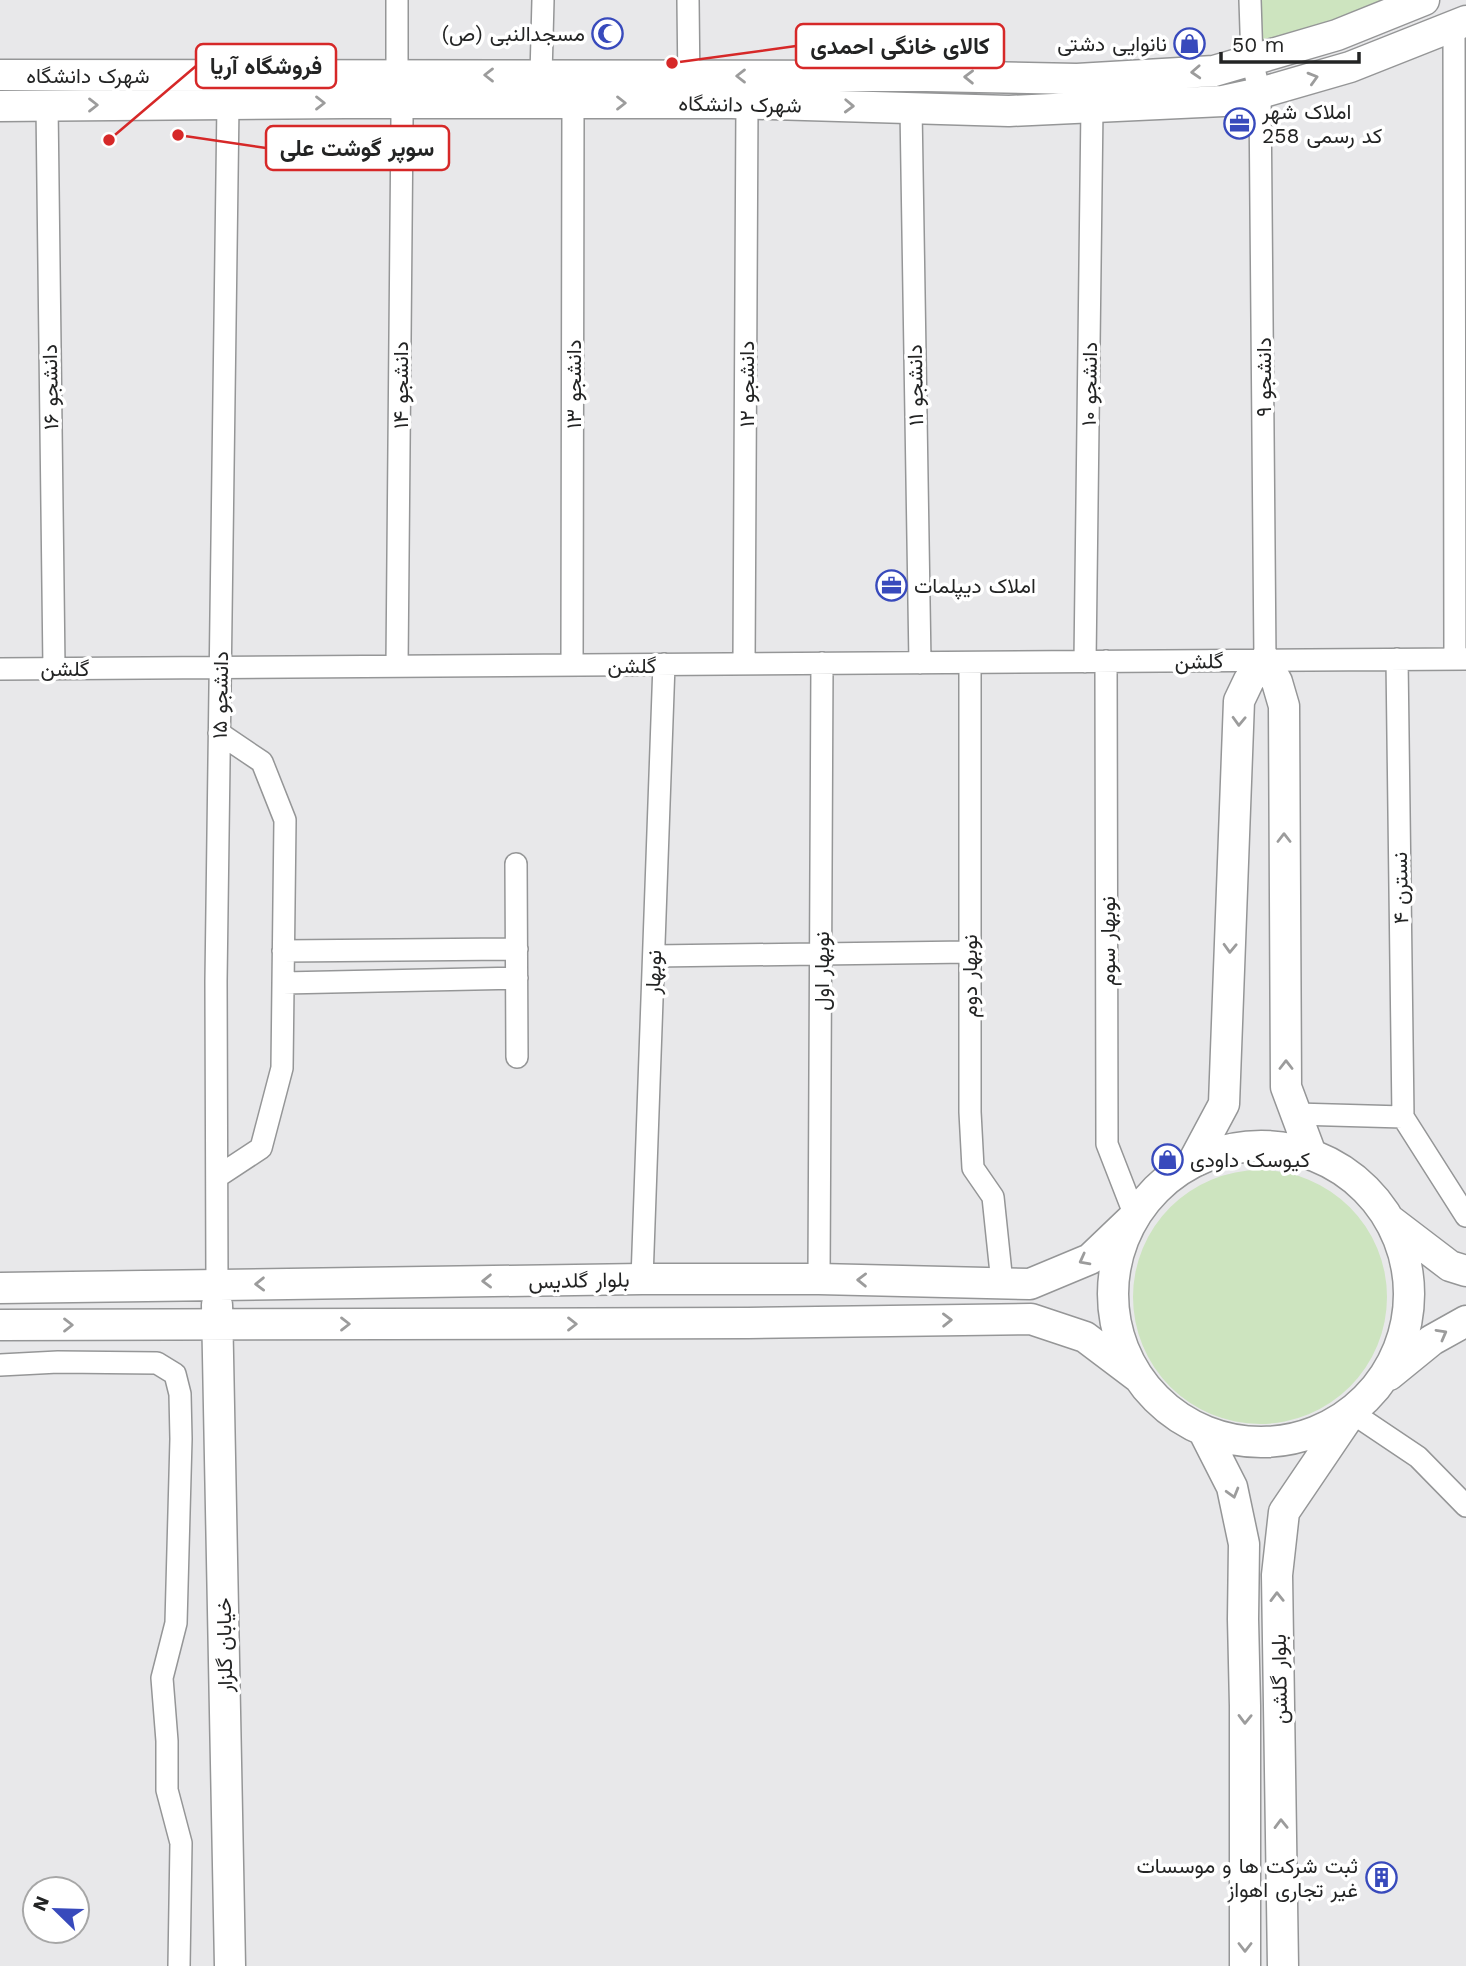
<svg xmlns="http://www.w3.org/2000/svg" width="1466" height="1966" font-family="'Work Sans',Vazirmatn,sans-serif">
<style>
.green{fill:#cde4bf}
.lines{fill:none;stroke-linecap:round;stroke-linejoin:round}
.street-casing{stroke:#959697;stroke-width:24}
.secondary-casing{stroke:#959697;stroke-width:33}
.street{stroke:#fff;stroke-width:21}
.secondary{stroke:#fff;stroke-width:30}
.oneway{stroke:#9c9c9c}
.labels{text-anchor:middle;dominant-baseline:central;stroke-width:7;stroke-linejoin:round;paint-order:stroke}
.poi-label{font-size:21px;fill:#232424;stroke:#fff;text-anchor:end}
.street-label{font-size:21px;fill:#232424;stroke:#fff}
.leader{fill:none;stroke:#d62828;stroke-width:2.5}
.callout-dot{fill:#d62828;stroke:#fff;stroke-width:2.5}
.callout{fill:#fff;stroke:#d62828;stroke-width:2.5}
.callout-label{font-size:23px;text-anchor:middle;font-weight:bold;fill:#232424}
</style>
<rect width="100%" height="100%" fill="#e8e8ea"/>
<path class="green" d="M 1257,0 L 1395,0 L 1261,58 Z
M1133 1297a127 127 0 1 1 254 0a127 127 0 1 1-254 0Z"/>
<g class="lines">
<defs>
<path id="street" d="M 397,0 L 397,75
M 688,0 L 689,89
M 1250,0 L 1252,61 L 1260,93 L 1265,660
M 1454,27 L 1455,659
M 541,75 L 543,0
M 47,105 L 54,668
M 911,108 L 920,663
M 1397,659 L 1403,1117
M 1106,661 L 1107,1144 L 1135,1216
M 1085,662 L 1092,107
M 970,663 L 970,1112 L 973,1168 L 993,1197 L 1002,1283
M 744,664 L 747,104
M 572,665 L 573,103
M 397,666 L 402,119 L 401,103
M 0,669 L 1466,659
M 516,864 L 517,1057
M 283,951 L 517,949
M 654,956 L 969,952
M 283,983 L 517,978
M 1296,1114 L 1403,1117 L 1466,1216
M 217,1177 L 261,1148 L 282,1068 L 285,820 L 262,762 L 219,733
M 642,1279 L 664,664
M 819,1279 L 822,663
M 217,1285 L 216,981 L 228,104
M 0,1365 L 58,1362 L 157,1363 L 175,1374 L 180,1394 L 181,1439 L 176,1623 L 162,1678 L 167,1741 L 167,1790 L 181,1843 L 179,1966
M 1351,1412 L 1418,1457 L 1466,1506"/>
<path id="secondary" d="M 0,75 L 926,76 L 1077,79 L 1214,71 L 1337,35 L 1424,0
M 0,106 L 345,103 L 732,103 L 1009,111 L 1223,101 L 1260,93 L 1350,67 L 1466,21
M1113 1294a148 148 0 1 1 296 0a148 148 0 1 1-296 0Z
M 1193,1162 L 1224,1104 L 1239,701 L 1249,680 L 1265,660 L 1277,682 L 1284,706 L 1286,1087 L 1311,1154
M 1391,1221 L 1450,1266 L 1466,1271
M 0,1288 L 642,1279 L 819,1279 L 1030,1284 L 1090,1259 L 1135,1216
M 217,1305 L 230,1966
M 0,1325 L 748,1323 L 1031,1319 L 1085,1337 L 1138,1377
M 1389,1375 L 1432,1340 L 1466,1321
M 1204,1432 L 1232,1487 L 1244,1544 L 1243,1619 L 1245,1706 L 1245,1966
M 1283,1966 L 1277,1575 L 1284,1512 L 1349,1416"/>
</defs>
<use href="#street" class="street-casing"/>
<use href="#secondary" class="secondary-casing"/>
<use href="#street" class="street"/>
<use href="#secondary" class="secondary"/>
</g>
<defs><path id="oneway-chevron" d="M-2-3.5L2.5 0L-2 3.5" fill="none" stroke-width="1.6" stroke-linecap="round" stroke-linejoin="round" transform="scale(1.75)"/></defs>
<g class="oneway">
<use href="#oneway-chevron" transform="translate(1196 72) rotate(177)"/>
<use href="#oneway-chevron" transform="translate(489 75) rotate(-180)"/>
<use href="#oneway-chevron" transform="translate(741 76) rotate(-180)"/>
<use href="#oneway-chevron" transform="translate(969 77) rotate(-179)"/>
<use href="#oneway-chevron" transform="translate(1313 78) rotate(-16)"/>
<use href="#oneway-chevron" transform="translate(320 103)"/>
<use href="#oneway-chevron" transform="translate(621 103)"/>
<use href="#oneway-chevron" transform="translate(93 105)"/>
<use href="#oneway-chevron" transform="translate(849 106) rotate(2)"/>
<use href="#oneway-chevron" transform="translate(1239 721) rotate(92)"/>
<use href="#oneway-chevron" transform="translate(1284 838) rotate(-90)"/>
<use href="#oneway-chevron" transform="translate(1230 948) rotate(92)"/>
<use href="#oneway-chevron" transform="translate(1286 1065) rotate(-90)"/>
<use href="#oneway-chevron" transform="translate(1084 1260) rotate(152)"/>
<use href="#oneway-chevron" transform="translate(862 1280) rotate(-179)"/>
<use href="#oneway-chevron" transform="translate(487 1281) rotate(179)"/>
<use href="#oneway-chevron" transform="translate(260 1284) rotate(179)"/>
<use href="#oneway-chevron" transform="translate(947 1320) rotate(-1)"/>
<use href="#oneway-chevron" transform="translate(345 1324)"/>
<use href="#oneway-chevron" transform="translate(572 1324)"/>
<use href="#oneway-chevron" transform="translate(68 1325)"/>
<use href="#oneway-chevron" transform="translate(1442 1334) rotate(-29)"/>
<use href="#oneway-chevron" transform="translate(1233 1493) rotate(74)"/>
<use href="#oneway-chevron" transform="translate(1277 1597) rotate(-91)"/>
<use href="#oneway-chevron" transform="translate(1245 1719) rotate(91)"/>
<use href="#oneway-chevron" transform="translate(1281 1824) rotate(-91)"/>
<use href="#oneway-chevron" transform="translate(1245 1947) rotate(90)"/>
</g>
<defs>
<symbol id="mosque-ring" viewBox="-11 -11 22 22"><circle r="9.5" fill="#fff" stroke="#384abc" stroke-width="1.5"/><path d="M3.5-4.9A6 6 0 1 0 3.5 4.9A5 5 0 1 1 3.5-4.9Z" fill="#384abc"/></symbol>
<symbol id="shop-ring" viewBox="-11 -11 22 22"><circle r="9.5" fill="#fff" stroke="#384abc" stroke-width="1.5"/><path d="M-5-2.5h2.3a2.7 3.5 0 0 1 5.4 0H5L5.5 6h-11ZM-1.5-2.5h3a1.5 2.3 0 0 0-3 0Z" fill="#384abc"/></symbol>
<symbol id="office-ring" viewBox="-11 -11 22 22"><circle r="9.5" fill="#fff" stroke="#384abc" stroke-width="1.5"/><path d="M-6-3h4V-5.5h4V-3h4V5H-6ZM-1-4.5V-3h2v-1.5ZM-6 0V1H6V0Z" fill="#384abc"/></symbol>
<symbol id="building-ring" viewBox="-11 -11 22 22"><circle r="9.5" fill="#fff" stroke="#384abc" stroke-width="1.5"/><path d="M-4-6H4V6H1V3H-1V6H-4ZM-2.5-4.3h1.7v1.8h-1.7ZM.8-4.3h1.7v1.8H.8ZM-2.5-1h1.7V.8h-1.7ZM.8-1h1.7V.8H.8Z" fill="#384abc"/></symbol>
</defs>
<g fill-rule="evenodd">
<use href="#mosque-ring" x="590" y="16" width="35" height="35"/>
<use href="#shop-ring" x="1172" y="26" width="35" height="35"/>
<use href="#office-ring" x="1222" y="106" width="35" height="35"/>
<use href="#office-ring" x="874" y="568" width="35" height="35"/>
<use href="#shop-ring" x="1150" y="1142" width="35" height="35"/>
<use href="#building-ring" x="1364" y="1860" width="35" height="35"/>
</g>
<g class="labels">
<g class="poi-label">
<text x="585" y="33">مسجدالنبی (ص)</text>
<text x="1167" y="43">نانوایی دشتی</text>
<text x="1262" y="111" text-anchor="start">املاک شهر<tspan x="1262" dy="24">کد رسمی 258</tspan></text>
<text x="914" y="585" text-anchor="start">املاک دیپلمات</text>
<text x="1190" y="1159" text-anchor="start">کیوسک داودی</text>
<text x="1358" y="1865">ثبت شرکت ها و موسسات<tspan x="1358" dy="24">غیر تجاری اهواز</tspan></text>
</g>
<g class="street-label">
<text x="88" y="75">شهرک دانشگاه</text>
<text transform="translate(740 104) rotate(1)">شهرک دانشگاه</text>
<text transform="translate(1263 377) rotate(-90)">دانشجو ۹</text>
<text transform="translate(573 384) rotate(-90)">دانشجو ۱۳</text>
<text transform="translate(746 384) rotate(-90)">دانشجو ۱۲</text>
<text transform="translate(1089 384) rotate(-89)">دانشجو ۱۰</text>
<text transform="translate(400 385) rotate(-90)">دانشجو ۱۴</text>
<text transform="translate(915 385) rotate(-91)">دانشجو ۱۱</text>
<text transform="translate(50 387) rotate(-91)">دانشجو ۱۶</text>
<text transform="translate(1199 661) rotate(-1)">گلشن</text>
<text x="632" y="665">گلشن</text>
<text x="65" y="668">گلشن</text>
<text transform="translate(220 695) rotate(-89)">دانشجو ۱۵</text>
<text transform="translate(1400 888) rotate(-91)">نسترن ۴</text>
<text transform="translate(1107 941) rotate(-90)">نوبهار سوم</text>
<text transform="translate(821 971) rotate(-90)">نوبهار اول</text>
<text transform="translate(653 972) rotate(-88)">نوبهار</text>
<text transform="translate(969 976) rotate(-90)">نوبهار دوم</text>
<text transform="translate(579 1280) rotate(-1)">بلوار گلدیس</text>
<text transform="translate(224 1645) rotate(-91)">خیابان گلزار</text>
<text transform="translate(1279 1679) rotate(-91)">بلوار گلشن</text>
</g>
</g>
<path class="leader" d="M672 63L796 46M109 140L196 66M178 135L266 148"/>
<g class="callout-dot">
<circle cx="672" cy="63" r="7"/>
<circle cx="109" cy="140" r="7"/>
<circle cx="178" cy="135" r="7"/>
</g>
<g class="callout">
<rect x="796" y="24" width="208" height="44" rx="7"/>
<rect x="196" y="44" width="140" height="44" rx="7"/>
<rect x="266" y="126" width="183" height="44" rx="7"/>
</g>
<g class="callout-label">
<text x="900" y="54">کالای خانگی احمدی</text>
<text x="266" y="74">فروشگاه آریا</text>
<text x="357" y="156">سوپر گوشت علی</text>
</g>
<g transform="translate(56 1910) rotate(293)"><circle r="33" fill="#ffffff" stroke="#a7a7a7" stroke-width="2"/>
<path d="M0-5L12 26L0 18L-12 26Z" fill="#384abc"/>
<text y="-10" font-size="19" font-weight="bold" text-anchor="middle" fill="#232424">N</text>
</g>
<path d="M1221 52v10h138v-10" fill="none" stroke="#232424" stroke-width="3.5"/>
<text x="1232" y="52" font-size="21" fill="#232424" stroke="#ffffff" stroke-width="5" paint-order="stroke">50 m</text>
</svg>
